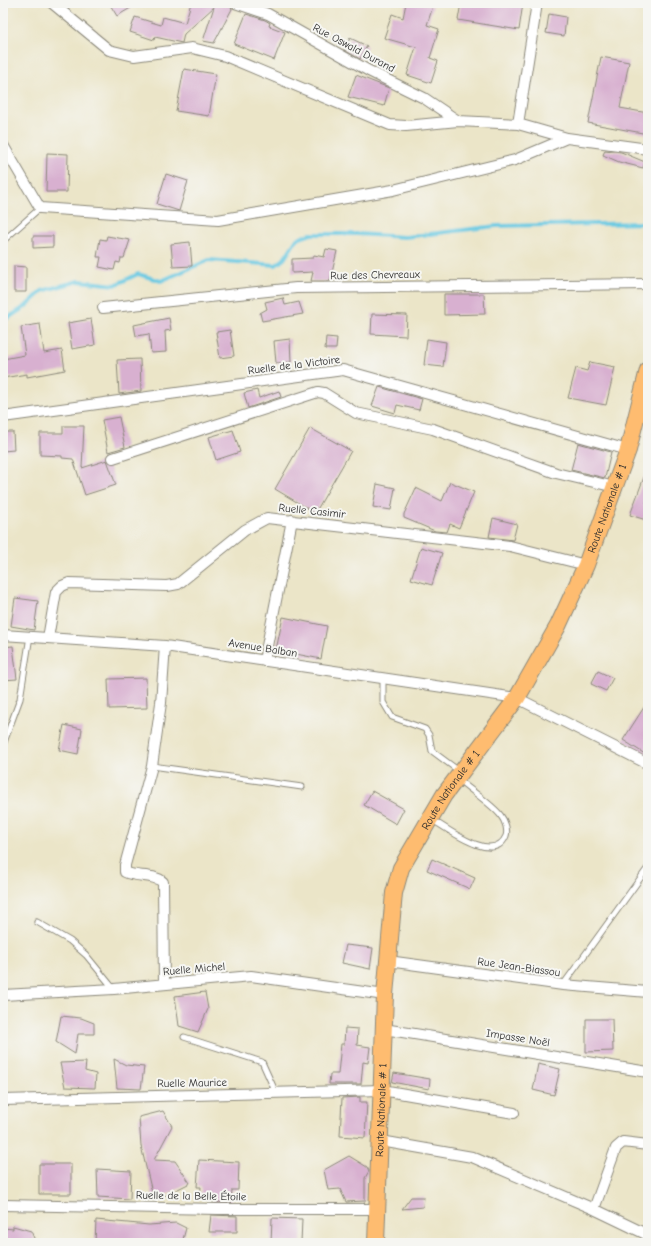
<svg xmlns="http://www.w3.org/2000/svg" width="651" height="1246" font-family="'Comic Neue',sans-serif">
<style>
.lines{fill:none;stroke-linecap:round;stroke-linejoin:round}
.stream{stroke:#63c7e1;stroke-width:4}
.building{fill:#d8b0d0}
.lane-casing{stroke:#8b887a;stroke-width:7}
.street-casing{stroke:#8b887a;stroke-width:12}
.primary-casing{stroke:#8b887a;stroke-width:18}
.lane{stroke:#fff;stroke-width:5}
.street{stroke:#fff;stroke-width:10}
.primary{stroke:#febc70;stroke-width:16}
.labels{text-anchor:middle;dominant-baseline:central;stroke-width:4;stroke-linejoin:round;paint-order:stroke}
.street-label{font-size:11px;fill:#2b2b2b;stroke:#f6f6f2}
</style>
<rect width="100%" height="100%" fill="#f6f6f2"/>
<filter id="ink" filterUnits="userSpaceOnUse"><feTurbulence type="fractalNoise" baseFrequency=".025" numOctaves="2"/><feDisplacementMap in="SourceGraphic" scale="8" xChannelSelector="R" yChannelSelector="G"/><feConvolveMatrix kernelMatrix="1 2 1 2 8 2 1 2 1" color-interpolation-filters="sRGB"/></filter>
<filter id="wash" filterUnits="userSpaceOnUse"><feTurbulence type="fractalNoise" baseFrequency=".012" numOctaves="4" result="noise"/><feDisplacementMap in="SourceGraphic" scale="16" xChannelSelector="R" yChannelSelector="G"/><feGaussianBlur stdDeviation="0.9" result="paint"/><feColorMatrix in="noise" values="0 0 0 0 0 0 0 0 0 0 0 0 0 0 0 0 0 1.4 0 .05"/><feComposite in="paint" operator="in"/></filter>
<g filter="url(#wash)">
<rect width="100%" height="100%" fill="#ebe5c8"/>
<g class="lines">
<path class="stream" d="M 3,321 L 25,307 L 42,291 L 79,281 L 115,285 L 138,274 L 161,281 L 209,260 L 276,265 L 284,259 L 297,239 L 311,234 L 357,234 L 405,237 L 496,226 L 648,223"/>
</g>
<g id="blocks">
<path class="building" d="M 109,3 L 139,3 L 117,16 Z
M 191,3 L 221,3 L 229,5 L 232,9 L 214,43 L 203,41 L 214,7 L 184,34 L 182,43 L 155,37 L 154,40 L 130,32 L 135,17 L 161,25 L 163,17 L 185,23 Z
M 406,3 L 420,3 L 433,6 L 427,25 L 439,29 L 430,58 L 438,61 L 431,83 L 407,75 L 416,47 L 384,38 L 392,14 L 403,18 Z
M 461,3 L 523,3 L 519,30 L 458,20 Z
M 246,14 L 265,20 L 270,23 L 269,26 L 285,32 L 274,60 L 234,44 Z
M 549,14 L 566,17 L 564,36 L 546,33 Z
M 350,38 L 367,46 L 360,59 L 344,50 Z
M 601,57 L 629,62 L 620,108 L 648,113 L 648,134 L 588,123 Z
M 184,69 L 216,74 L 209,116 L 176,111 Z
M 356,75 L 389,88 L 384,106 L 348,97 Z
M 605,150 L 621,152 L 645,162 L 643,168 L 619,162 L 603,155 Z
M 47,153 L 68,154 L 67,192 L 46,192 Z
M 166,174 L 188,181 L 179,211 L 157,204 Z
M 33,236 L 53,236 L 53,247 L 33,248 Z
M 107,236 L 130,240 L 124,258 L 121,258 L 120,263 L 116,262 L 114,270 L 99,267 L 101,257 L 97,257 L 100,239 L 106,240 Z
M 190,242 L 192,266 L 173,267 L 171,244 Z
M 326,249 L 337,251 L 330,281 L 311,281 L 313,272 L 292,273 L 292,259 L 313,258 L 314,255 L 324,257 Z
M 14,266 L 26,267 L 26,292 L 14,292 Z
M 444,294 L 484,294 L 485,314 L 444,315 Z
M 283,298 L 285,305 L 299,302 L 303,314 L 262,321 L 260,313 L 267,309 L 265,302 Z
M 372,314 L 407,315 L 406,336 L 371,334 Z
M 169,318 L 171,330 L 165,331 L 166,352 L 151,353 L 149,334 L 136,336 L 134,325 Z
M 91,319 L 95,345 L 72,349 L 68,323 Z
M 40,324 L 44,353 L 62,350 L 65,370 L 27,377 L 27,374 L 3,378 L 3,359 L 25,355 L 21,327 Z
M 230,330 L 234,356 L 220,358 L 216,332 Z
M 326,337 L 337,338 L 336,349 L 325,349 Z
M 290,339 L 291,362 L 276,363 L 274,341 Z
M 427,339 L 446,342 L 443,367 L 424,365 Z
M 140,359 L 141,391 L 119,394 L 117,360 Z
M 590,362 L 615,367 L 606,405 L 568,398 L 576,368 L 587,371 Z
M 379,387 L 422,399 L 419,410 L 397,405 L 395,413 L 372,406 Z
M 257,390 L 259,398 L 279,391 L 281,397 L 248,408 L 244,393 Z
M 119,417 L 125,447 L 108,452 L 102,420 Z
M 63,426 L 84,426 L 82,468 L 107,460 L 116,485 L 85,495 L 73,459 L 62,458 L 62,456 L 40,455 L 40,433 L 63,433 Z
M 310,428 L 351,451 L 315,513 L 275,489 Z
M 233,430 L 240,452 L 216,460 L 209,437 Z
M 3,432 L 13,432 L 14,450 L 3,451 Z
M 578,443 L 611,452 L 605,478 L 571,470 Z
M 647,469 L 648,496 L 646,503 L 648,505 L 648,514 L 646,520 L 630,515 Z
M 450,482 L 474,492 L 459,528 L 450,524 L 447,532 L 435,531 L 404,518 L 404,514 L 416,488 L 442,501 Z
M 377,484 L 395,488 L 391,510 L 373,507 Z
M 493,518 L 517,524 L 513,540 L 489,537 Z
M 421,547 L 442,553 L 432,585 L 411,579 Z
M 15,598 L 38,601 L 34,630 L 11,626 Z
M 283,617 L 327,626 L 321,659 L 276,650 Z
M 13,646 L 17,679 L 3,680 L 3,647 Z
M 598,671 L 613,678 L 606,691 L 591,684 Z
M 146,678 L 147,708 L 109,709 L 108,679 Z
M 648,701 L 648,756 L 623,740 Z
M 64,725 L 82,729 L 78,754 L 59,750 Z
M 372,791 L 404,809 L 396,824 L 364,805 Z
M 432,859 L 475,878 L 470,889 L 427,870 Z
M 346,945 L 373,948 L 370,969 L 342,963 Z
M 205,992 L 208,1009 L 198,1032 L 179,1026 L 175,996 Z
M 61,1016 L 81,1018 L 94,1023 L 94,1034 L 78,1034 L 75,1054 L 56,1042 Z
M 586,1019 L 612,1019 L 613,1051 L 586,1052 Z
M 345,1028 L 358,1029 L 357,1045 L 370,1047 L 368,1063 L 363,1062 L 361,1084 L 329,1084 L 330,1074 L 338,1074 L 341,1044 L 344,1044 Z
M 114,1059 L 126,1065 L 144,1067 L 141,1089 L 117,1088 Z
M 86,1062 L 85,1071 L 96,1074 L 95,1088 L 65,1087 L 60,1063 Z
M 538,1064 L 560,1069 L 554,1095 L 533,1090 Z
M 394,1073 L 430,1079 L 429,1089 L 392,1082 Z
M 360,1097 L 360,1102 L 367,1102 L 365,1138 L 340,1136 L 342,1098 Z
M 163,1111 L 172,1126 L 154,1160 L 175,1161 L 190,1183 L 154,1201 L 141,1146 L 139,1117 Z
M 349,1156 L 367,1167 L 369,1171 L 365,1178 L 365,1201 L 346,1202 L 340,1189 L 328,1190 L 324,1170 Z
M 199,1160 L 239,1162 L 238,1190 L 232,1190 L 231,1202 L 212,1202 L 212,1197 L 200,1197 L 201,1187 L 197,1187 Z
M 39,1164 L 71,1164 L 71,1194 L 39,1194 Z
M 97,1169 L 131,1171 L 130,1199 L 98,1197 Z
M 411,1197 L 424,1197 L 423,1207 L 402,1209 Z
M 211,1215 L 237,1216 L 237,1232 L 209,1232 Z
M 272,1218 L 302,1219 L 301,1243 L 271,1243 Z
M 96,1220 L 149,1225 L 176,1223 L 186,1228 L 182,1243 L 95,1243 Z
M 13,1226 L 31,1231 L 36,1243 L 3,1243 L 3,1228 L 13,1229 Z"/>
</g>
</g>
<g filter="url(#ink)">
<use href="#blocks" fill-opacity="0" stroke="#8b887a" stroke-width="1"/>
<g class="lines">
<defs>
<path id="lane" d="M 3,241 L 40,208
M 383,679 L 383,702 L 392,717 L 425,729 L 429,735 L 432,751 L 459,771
M 3,745 L 20,699 L 30,636
M 152,766 L 302,787
M 431,819 C 448,829 494,865 506,836 C 508,830 505,821 501,816 C 493,805 470,790 459,780
M 37,922 L 70,941 L 86,955 L 113,988
M 563,985 L 647,869
M 184,1037 L 262,1062 L 276,1093"/>
<path id="street" d="M 52,3 L 109,50 L 134,56 L 192,48 L 225,56 L 390,125 L 406,126 L 458,121 L 518,124 L 567,138 L 648,149
M 235,3 L 268,14 L 369,71 L 424,98 L 458,121
M 518,124 L 537,3
M 3,145 L 40,208 L 218,220 L 393,190 L 515,160 L 567,138
M 103,308 L 296,288 L 648,284
M 3,417 L 343,370 L 628,450
M 113,458 L 318,392 L 324,393 L 356,413 L 433,429 L 556,473 L 615,487
M 3,635 L 165,646 L 517,698 L 648,764
M 48,638 L 56,592 L 62,586 L 69,583 L 167,586 L 178,584 L 245,530 L 267,518 L 510,546 L 586,565
M 264,661 L 292,520
M 388,961 L 563,985 L 648,992
M 164,984 L 163,882 C 152,873 137,878 125,872 L 125,865 L 152,766 L 161,703 L 165,646
M 3,995 L 114,989 L 251,976 L 385,995
M 384,1029 L 648,1072
M 3,1100 L 382,1090 L 514,1113
M 381,1141 L 472,1157 L 594,1209 L 648,1235
M 3,1205 L 218,1209 L 378,1209
M 594,1209 L 616,1148 L 623,1142 L 648,1145"/>
<g id="primary">
<path id="s1" d="M 376,1243 L 385,995 L 394,893 L 401,868 L 444,795 L 517,698 L 558,626 L 586,565 L 628,450 L 648,370"/>
</g>
</defs>
<use href="#lane" class="lane-casing"/>
<use href="#street" class="street-casing"/>
<use href="#primary" class="primary-casing"/>
<use href="#lane" class="lane"/>
<use href="#street" class="street"/>
<use href="#primary" class="primary"/>
</g>
</g>
<g class="labels">
<g class="street-label">
<text transform="translate(354 48) rotate(28)">Rue Oswald Durand</text>
<text transform="translate(375 275) rotate(-1)">Rue des Chevreaux</text>
<text transform="translate(294 365) rotate(-7)">Ruelle de la Victoire</text>
<text stroke="none"><textPath href="#s1" startOffset="793">Route Nationale # 1</textPath></text>
<text transform="translate(312 511) rotate(6)">Ruelle Casimir</text>
<text transform="translate(263 648) rotate(9)">Avenue Balban</text>
<text stroke="none"><textPath href="#s1" startOffset="469">Route Nationale # 1</textPath></text>
<text transform="translate(519 967) rotate(8)">Rue Jean-Biassou</text>
<text transform="translate(194 969) rotate(-5)">Ruelle Michel</text>
<text transform="translate(518 1038) rotate(9)">Impasse Noël</text>
<text transform="translate(192 1083) rotate(-1)">Ruelle Maurice</text>
<text stroke="none"><textPath href="#s1" startOffset="133">Route Nationale # 1</textPath></text>
<text transform="translate(191 1196) rotate(1)">Ruelle de la Belle Étoile</text>
</g>
</g>
<rect width="651" height="1246" fill="none" stroke="#f6f6f2" stroke-width="16"/>
</svg>
